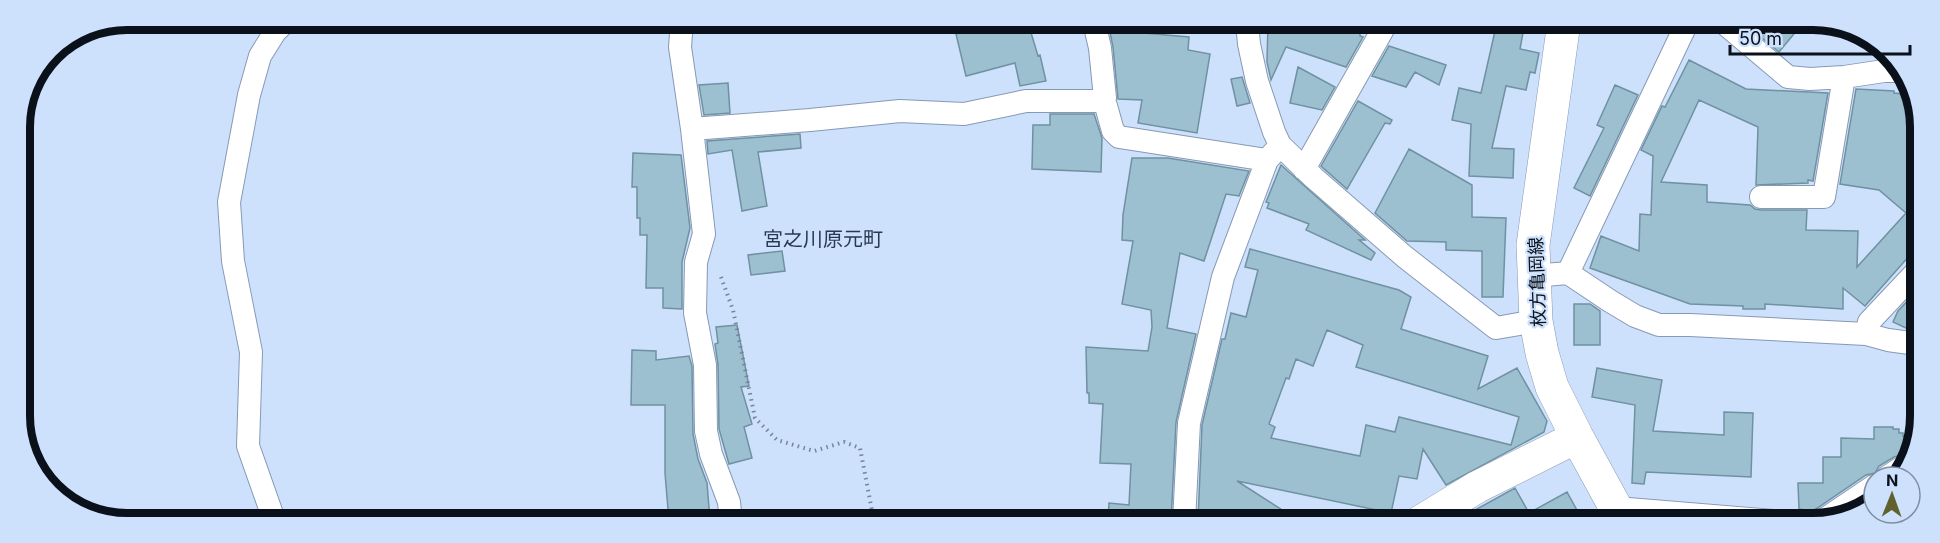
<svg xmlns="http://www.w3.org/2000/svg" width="1940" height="543" font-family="Inter,'Noto Sans JP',sans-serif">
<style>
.building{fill:#9cc0d0;stroke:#6f91a0;stroke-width:1.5;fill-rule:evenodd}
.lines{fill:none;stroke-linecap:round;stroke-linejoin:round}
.street-casing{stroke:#8799b4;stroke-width:24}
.secondary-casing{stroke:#8799b4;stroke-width:33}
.primary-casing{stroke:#8799b4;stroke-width:34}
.path{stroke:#77859a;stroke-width:4;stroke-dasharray:1.5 4.5;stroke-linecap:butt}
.street{stroke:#fff;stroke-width:22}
.secondary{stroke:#fff;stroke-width:32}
.primary{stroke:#fff;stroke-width:33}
.labels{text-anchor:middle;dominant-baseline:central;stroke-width:4.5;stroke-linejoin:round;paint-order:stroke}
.street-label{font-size:18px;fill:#0a111b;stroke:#cde1fd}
.neighbourhood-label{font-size:20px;fill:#29394f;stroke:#cde1fd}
.rim{fill:none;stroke:#0a111b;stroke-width:8}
</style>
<rect width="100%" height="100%" fill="#cde1fd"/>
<path class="building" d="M 1006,21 L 1026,21 L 1028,27 L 1029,26 L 1038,56 L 1040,55 L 1046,81 L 1020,86 L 1015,63 L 966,76 L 956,34 Z
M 1108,22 L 1142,22 L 1144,33 L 1189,37 L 1188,50 L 1210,54 L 1197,133 L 1138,123 L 1142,100 L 1118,99 L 1113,47 Z
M 1268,22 L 1360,22 L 1360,36 L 1363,37 L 1346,67 L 1286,47 L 1271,80 L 1267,62 Z
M 1497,22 L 1525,22 L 1520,49 L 1539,53 L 1535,73 L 1530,72 L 1526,90 L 1506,86 L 1492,148 L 1514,149 L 1513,178 L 1469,176 L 1471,124 L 1452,120 L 1459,88 L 1481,93 Z
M 1766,23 L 1803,23 L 1779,52 L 1757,34 Z
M 1389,46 L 1446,65 L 1439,85 L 1415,72 L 1406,87 L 1372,76 Z
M 1689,60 L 1746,89 L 1828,93 L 1813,181 L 1808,180 L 1808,183 L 1756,185 L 1758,127 L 1699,100 L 1661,182 L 1707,185 L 1707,202 L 1750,205 L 1755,209 L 1761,210 L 1807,210 L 1806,230 L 1858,231 L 1857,267 L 1906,213 L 1879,190 L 1840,184 L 1856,89 L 1894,91 L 1894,93 L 1912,95 L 1918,106 L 1918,246 L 1865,306 L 1843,288 L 1843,309 L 1765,304 L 1765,309 L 1743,309 L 1743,306 L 1690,304 L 1590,268 L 1601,236 L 1639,251 L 1640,214 L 1651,215 L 1653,156 L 1641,150 L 1662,106 L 1665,107 Z
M 1298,67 L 1335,87 L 1322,110 L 1290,103 Z
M 1242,77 L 1250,103 L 1237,106 L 1231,79 Z
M 728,83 L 730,113 L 704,115 L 699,85 Z
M 1615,85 L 1638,95 L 1590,196 L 1574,188 L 1604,128 L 1597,125 Z
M 1358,101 L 1392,120 L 1390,124 L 1385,123 L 1347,189 L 1321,166 Z
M 1050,114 L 1094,114 L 1102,138 L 1101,172 L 1032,169 L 1033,125 L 1050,125 Z
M 800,134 L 801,148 L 758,152 L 767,206 L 742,211 L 732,150 L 708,154 L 707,141 Z
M 1409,149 L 1472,185 L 1472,217 L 1506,218 L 1503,297 L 1482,297 L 1482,251 L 1446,250 L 1446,242 L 1407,241 L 1375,213 Z
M 633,153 L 681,155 L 690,228 L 682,262 L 682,309 L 663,308 L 663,288 L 646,288 L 647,235 L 640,235 L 640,218 L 637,218 L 637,187 L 632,187 Z
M 1132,158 L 1168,158 L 1249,171 L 1239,196 L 1226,194 L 1204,261 L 1180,253 L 1167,328 L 1196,334 L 1176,422 L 1171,522 L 1108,522 L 1109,503 L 1129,505 L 1131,464 L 1100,463 L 1103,404 L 1089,403 L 1089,393 L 1087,393 L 1086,347 L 1148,351 L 1152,327 L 1151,310 L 1122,304 L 1133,241 L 1122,240 L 1123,215 Z
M 1281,165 L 1365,240 L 1359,240 L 1375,253 L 1371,260 L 1306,230 L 1309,224 L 1267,208 L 1269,203 L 1266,202 Z
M 1250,249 L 1399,290 L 1411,297 L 1401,329 L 1488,356 L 1478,389 L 1517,368 L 1547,421 L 1544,432 L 1446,485 L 1423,449 L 1417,479 L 1399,476 L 1391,513 L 1237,481 L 1301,522 L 1198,521 L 1202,425 L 1222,339 L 1225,339 L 1231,313 L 1246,317 L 1258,270 L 1245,267 ZM 1327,330 L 1363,345 L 1356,367 L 1519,417 L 1511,445 L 1399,417 L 1395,432 L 1366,425 L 1360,456 L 1271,438 L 1275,427 L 1269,424 L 1286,378 L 1289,379 L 1296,359 L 1313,366 Z
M 782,251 L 785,271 L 751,275 L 748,255 Z
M 1918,290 L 1917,330 L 1908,329 L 1893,322 L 1898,311 Z
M 1574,304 L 1590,304 L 1600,311 L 1600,345 L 1574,345 Z
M 737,325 L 749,386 L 741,387 L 752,424 L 744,427 L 752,458 L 729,464 L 719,429 L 718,365 L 715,344 L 718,343 L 716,327 Z
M 632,350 L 656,351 L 656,360 L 689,356 L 692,366 L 693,434 L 698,459 L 707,483 L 710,520 L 669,521 L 665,473 L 665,405 L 631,405 Z
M 1597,368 L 1662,380 L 1653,431 L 1724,435 L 1724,412 L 1753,413 L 1751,477 L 1646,472 L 1644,484 L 1632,483 L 1635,405 L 1592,397 Z
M 1874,427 L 1893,427 L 1893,429 L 1899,429 L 1899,433 L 1903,433 L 1903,436 L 1917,444 L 1908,457 L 1901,455 L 1894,457 L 1879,466 L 1875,473 L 1866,475 L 1813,511 L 1799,509 L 1798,483 L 1823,483 L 1823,457 L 1841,457 L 1841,438 L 1874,439 Z
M 1515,488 L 1529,513 L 1567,492 L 1584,523 L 1471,523 L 1466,515 Z"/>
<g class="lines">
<defs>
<path id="street" d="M 682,21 L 680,47 L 692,129 L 704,234 L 696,262 L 695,313 L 705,365 L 706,431 L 711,454 L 729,502 L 731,521
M 1094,22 L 1100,48 L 1105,98 L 1104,103
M 1247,22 L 1249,44 L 1257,81 L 1274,132 L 1280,145 L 1314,178 L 1405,257 L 1496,328 L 1536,321
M 1724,23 L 1788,77 L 1810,79 L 1844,77 L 1884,71 L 1900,71
M 692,129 L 810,120 L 900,111 L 964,114 L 1026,101 L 1098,101 L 1104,103 L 1106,106 L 1113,131 L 1119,137 L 1267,160
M 1304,169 L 1387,22
M 1761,197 L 1824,197 L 1844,77
M 1568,273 L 1687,23
M 1533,276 L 1568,273 L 1610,301 L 1635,316 L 1659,325 L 1690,325 L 1866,334 L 1888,340 L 1917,344
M 1866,334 L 1869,322 L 1918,270
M 1887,477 L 1901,468
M 1616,508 L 1799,523
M 272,520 L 272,514 L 248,446 L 251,352 L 233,261 L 229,202 L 249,95 L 260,56 L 275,32 L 287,20
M 1184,522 L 1189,423 L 1223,277 L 1267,160 L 1277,149
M 1819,523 L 1874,486"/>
<path id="secondary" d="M 1418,523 L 1477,487 L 1577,437"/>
<path id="primary" d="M 1564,22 L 1533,245 L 1536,321 L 1542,353 L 1552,387 L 1577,437 L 1624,523"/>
</defs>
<use href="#street" class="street-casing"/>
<use href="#secondary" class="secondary-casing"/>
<use href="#primary" class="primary-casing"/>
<path class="path" d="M 721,277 L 733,310 L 755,418 L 777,440 L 814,451 L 844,442 L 860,448 L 874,521"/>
<use href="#street" class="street"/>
<use href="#secondary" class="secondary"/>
<use href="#primary" class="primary"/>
</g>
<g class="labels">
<g class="street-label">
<text transform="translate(1537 282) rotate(-92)">枚方亀岡線</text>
</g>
<g class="neighbourhood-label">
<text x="823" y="239">宮之川原元町</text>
</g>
</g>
<path d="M0 0H1940V543H0ZM127 30H1813A97 97 0 0 1 1910 127V416A97 97 0 0 1 1813 513H127A97 97 0 0 1 30 416V127A97 97 0 0 1 127 30Z" fill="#cde1fd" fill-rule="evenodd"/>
<path class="rim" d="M127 30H1813A97 97 0 0 1 1910 127V416A97 97 0 0 1 1813 513H127A97 97 0 0 1 30 416V127A97 97 0 0 1 127 30Z"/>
<g transform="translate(1892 495) rotate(1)"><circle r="28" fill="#cde1fd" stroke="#7f8ea3" stroke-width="1.5"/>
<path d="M0-4.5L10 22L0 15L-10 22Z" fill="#61612e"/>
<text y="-9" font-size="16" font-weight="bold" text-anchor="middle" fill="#0a111b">N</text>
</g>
<path d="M1730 45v9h180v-9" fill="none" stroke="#0a111b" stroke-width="3"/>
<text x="1739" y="45" font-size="18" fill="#0a111b" stroke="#cde1fd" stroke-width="4.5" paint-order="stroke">50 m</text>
</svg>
